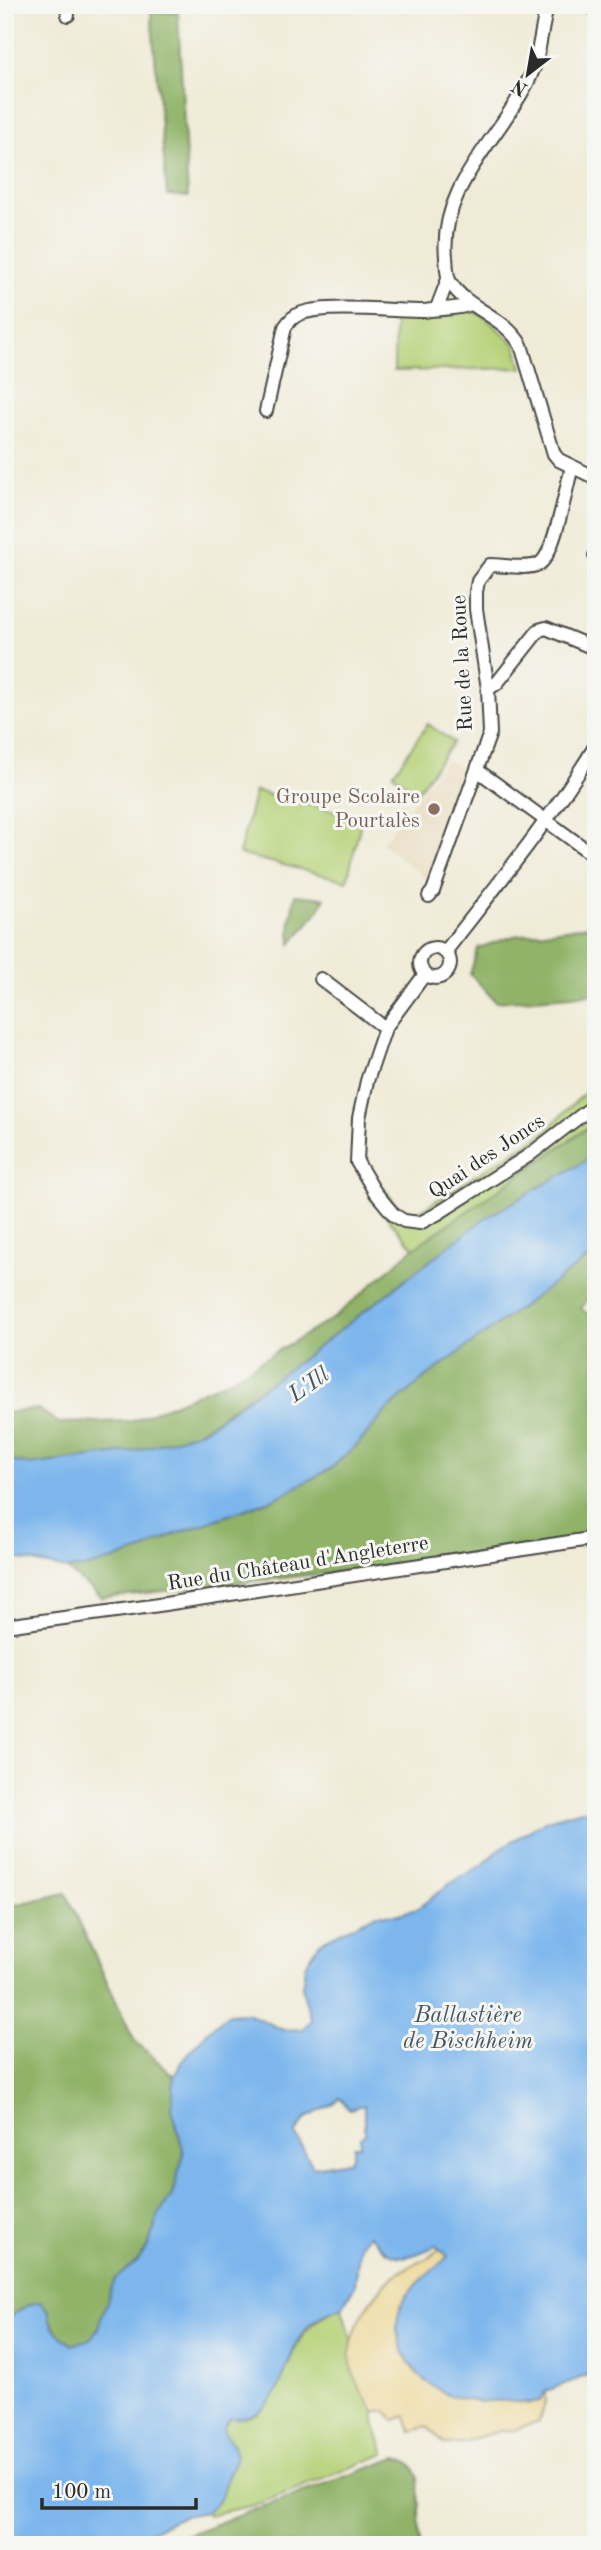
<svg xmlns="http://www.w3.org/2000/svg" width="601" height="2550" font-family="'Old Standard TT',serif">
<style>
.built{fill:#e8d9ba}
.green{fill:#b5d177;stroke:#707e51;stroke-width:2}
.forest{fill:#90b368;stroke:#5e6f4a;stroke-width:2}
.sand{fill:#eeda9e;stroke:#8c8264;stroke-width:2}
.water{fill:#7cb6ed;stroke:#54708c;stroke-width:2;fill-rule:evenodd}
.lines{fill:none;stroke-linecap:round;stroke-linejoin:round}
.minor-casing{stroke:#494845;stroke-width:16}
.major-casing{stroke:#494845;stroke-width:19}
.minor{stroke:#fff;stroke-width:12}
.major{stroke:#f7bd88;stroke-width:16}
.education-dot{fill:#8d6e63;stroke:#f6f6f2;stroke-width:2.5}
.labels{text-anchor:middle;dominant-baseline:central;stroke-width:6;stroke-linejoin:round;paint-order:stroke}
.street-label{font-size:21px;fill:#2b2b2b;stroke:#f6f6f2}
.education-label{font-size:21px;fill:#785e54;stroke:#f6f6f2;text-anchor:end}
.water-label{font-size:23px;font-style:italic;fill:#435565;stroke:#f6f6f2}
</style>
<rect width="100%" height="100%" fill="#f6f6f2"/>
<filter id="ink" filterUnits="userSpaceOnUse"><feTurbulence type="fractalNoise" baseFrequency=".0143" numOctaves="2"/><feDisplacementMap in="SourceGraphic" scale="14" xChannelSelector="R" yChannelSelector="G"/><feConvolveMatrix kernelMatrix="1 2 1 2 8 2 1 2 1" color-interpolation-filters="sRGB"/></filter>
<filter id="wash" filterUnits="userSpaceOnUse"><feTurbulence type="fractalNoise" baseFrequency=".00686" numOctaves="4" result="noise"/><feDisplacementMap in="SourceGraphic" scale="28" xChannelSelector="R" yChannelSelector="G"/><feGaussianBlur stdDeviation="1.57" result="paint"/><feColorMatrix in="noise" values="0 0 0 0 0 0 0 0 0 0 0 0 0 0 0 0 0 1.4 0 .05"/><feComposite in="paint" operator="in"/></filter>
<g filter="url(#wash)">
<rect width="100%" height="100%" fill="#f0ebd7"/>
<path class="built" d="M 446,759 L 472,776 L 433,884 L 382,843 Z"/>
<path class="green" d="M 445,311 L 473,311 L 487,319 L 516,345 L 522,368 L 394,371 L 395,314 Z
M 428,724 L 453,742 L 417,792 L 393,774 Z
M 255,791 L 362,818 L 347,881 L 239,854 Z
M 596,1082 L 596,1122 L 414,1248 L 370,1198 L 382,1186 L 400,1209 L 416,1213 L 542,1134 Z
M 342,2308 L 352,2340 L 351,2364 L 354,2375 L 375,2412 L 374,2423 L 385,2454 L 255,2505 L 207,2515 L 206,2512 L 218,2501 L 233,2445 L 224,2433 L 224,2426 L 230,2418 C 298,2423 272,2326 342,2308 Z"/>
<path class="forest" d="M 151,12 L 178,12 L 188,197 L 167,195 Z
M 295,895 L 325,898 L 316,914 L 291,944 L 290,921 Z
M 596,925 L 596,994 L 496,1002 L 470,974 L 478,948 L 514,936 Z
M 596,1122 L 596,1155 L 484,1219 L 304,1358 L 197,1433 L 136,1451 L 30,1465 L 5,1460 L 5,1413 L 38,1409 L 59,1423 L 133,1421 L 227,1381 L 335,1317 L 414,1248 Z
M 596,1252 L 596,1288 L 581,1309 L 596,1319 L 596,1543 L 102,1598 L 66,1569 L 84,1568 L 139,1552 L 170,1536 L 274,1499 L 330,1469 L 358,1444 L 389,1408 L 426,1377 Z
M 66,1893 L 134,2040 L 174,2076 L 172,2108 L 184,2153 L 172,2195 L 159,2214 L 148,2246 L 137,2262 L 115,2280 L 97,2330 L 90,2339 L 72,2345 L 59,2335 L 48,2318 L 28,2305 L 5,2320 L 5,1907 Z
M 396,2458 C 409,2460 413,2464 418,2476 L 420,2545 L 158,2545 Z"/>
<path class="sand" d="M 439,2249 L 448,2256 L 399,2312 L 397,2330 L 401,2346 L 408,2361 L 417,2374 L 478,2402 L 501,2400 L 529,2404 L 546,2391 L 546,2401 L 539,2421 L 514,2430 L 500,2431 L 481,2436 L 466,2443 L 445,2444 L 428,2427 L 411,2431 L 406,2416 L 394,2420 C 388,2411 386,2409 375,2412 C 365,2397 353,2382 351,2363 C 347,2329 377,2284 407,2268 C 422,2259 424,2263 439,2249 Z"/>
<path class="water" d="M 596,1155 L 596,1252 L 426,1377 L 389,1408 L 358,1444 L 330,1469 L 274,1499 L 170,1536 L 139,1552 L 84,1568 L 66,1569 L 5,1556 L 5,1460 L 30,1465 L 136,1451 L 202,1431 L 304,1358 L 484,1219 Z
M 582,1810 L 596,1812 L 596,2372 L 546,2391 L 540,2401 C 527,2404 516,2401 503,2401 C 494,2400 485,2402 476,2401 C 444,2398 418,2382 404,2353 C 398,2341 395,2325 399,2312 C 406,2288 432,2273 448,2256 L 436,2246 C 420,2253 402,2263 385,2251 C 379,2247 375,2239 369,2235 L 360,2244 L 355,2285 L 342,2308 C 326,2312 311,2320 302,2334 C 280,2368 282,2421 230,2418 L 224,2426 L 224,2433 L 233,2445 L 236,2457 L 218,2501 L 206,2512 L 183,2516 L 122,2545 L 105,2542 L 98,2545 L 5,2545 L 5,2320 L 28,2305 L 40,2302 L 49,2311 C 47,2326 61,2337 72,2345 L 90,2339 L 97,2330 L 115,2279 L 137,2262 L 148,2246 L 159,2214 L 172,2195 L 184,2153 L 172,2108 L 174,2076 L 187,2054 L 209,2030 L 229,2014 L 247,2013 L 283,2030 L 302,2029 L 311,2021 L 302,1987 L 305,1966 L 320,1942 L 377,1914 L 395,1915 L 417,1909 L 448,1885 L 482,1865 L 501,1848 L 547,1820 ZM 340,2098 L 349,2109 L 364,2105 L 364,2127 L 366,2133 L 360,2137 L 360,2145 L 353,2146 L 353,2154 L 349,2161 L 313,2167 L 295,2134 L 306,2118 L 333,2104 Z"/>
</g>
<g filter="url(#ink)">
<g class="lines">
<defs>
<path id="minor" d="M 67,5 L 68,15
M 548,5 C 540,29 541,54 530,77 C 502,137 439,185 446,257 C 447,265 446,275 450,282 C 467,310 502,314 521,345 L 554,454 L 559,460 L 596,478
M 437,308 L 448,279
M 266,411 L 285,327 C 290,320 293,316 302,313 C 328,304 394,311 425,311 C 440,308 457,310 471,304
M 595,556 L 596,554
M 488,689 L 497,683 L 539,630 L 546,628 L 596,649
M 477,770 L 596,857
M 429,896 L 433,891 L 490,733 L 488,689 L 476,609 L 476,592 L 478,581 L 490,565 C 504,565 527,570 539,564 C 555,555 566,486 572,467
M420 963a15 15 0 1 1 30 0a15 15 0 1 1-30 0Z
M 445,952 C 497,885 552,818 596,745
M 425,974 L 385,1028 L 367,1081 L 359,1118 L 357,1162 L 375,1192 L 394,1215 L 404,1221 L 420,1223 L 437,1214 L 528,1156 L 596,1104
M 321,979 L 385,1028
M 5,1626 L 152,1606 L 596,1538"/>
<path id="major" d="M 590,5 L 596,8"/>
</defs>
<use href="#minor" class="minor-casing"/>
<use href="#major" class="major-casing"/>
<use href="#minor" class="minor"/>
<use href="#major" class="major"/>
</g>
</g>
<circle class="education-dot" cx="434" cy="809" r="7"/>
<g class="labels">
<g class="street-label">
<text transform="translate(463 663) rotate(-93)">Rue de la Roue</text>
<text transform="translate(487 1157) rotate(-34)">Quai des Joncs</text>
<text transform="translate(298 1564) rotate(-9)">Rue du Château d'Angleterre</text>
</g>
<g class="education-label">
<text x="420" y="797">Groupe Scolaire<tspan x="420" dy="24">Pourtalès</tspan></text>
</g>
<g class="water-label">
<text transform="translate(309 1385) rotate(-35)">L'Ill</text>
<text x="468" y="2015">Ballastière<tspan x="468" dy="26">de Bischheim</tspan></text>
</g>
</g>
<rect width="601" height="2550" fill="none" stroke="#f6f6f2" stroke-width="28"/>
<g transform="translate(528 74) rotate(211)" stroke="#f6f6f2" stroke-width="5" paint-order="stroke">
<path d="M0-5L12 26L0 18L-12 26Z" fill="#2b2b2b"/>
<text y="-10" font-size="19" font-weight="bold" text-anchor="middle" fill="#2b2b2b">N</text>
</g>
<path d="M42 2498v10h154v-10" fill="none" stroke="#2b2b2b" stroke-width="3.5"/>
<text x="52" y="2498" font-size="21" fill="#2b2b2b" stroke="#f6f6f2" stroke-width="5" paint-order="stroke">100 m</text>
</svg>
